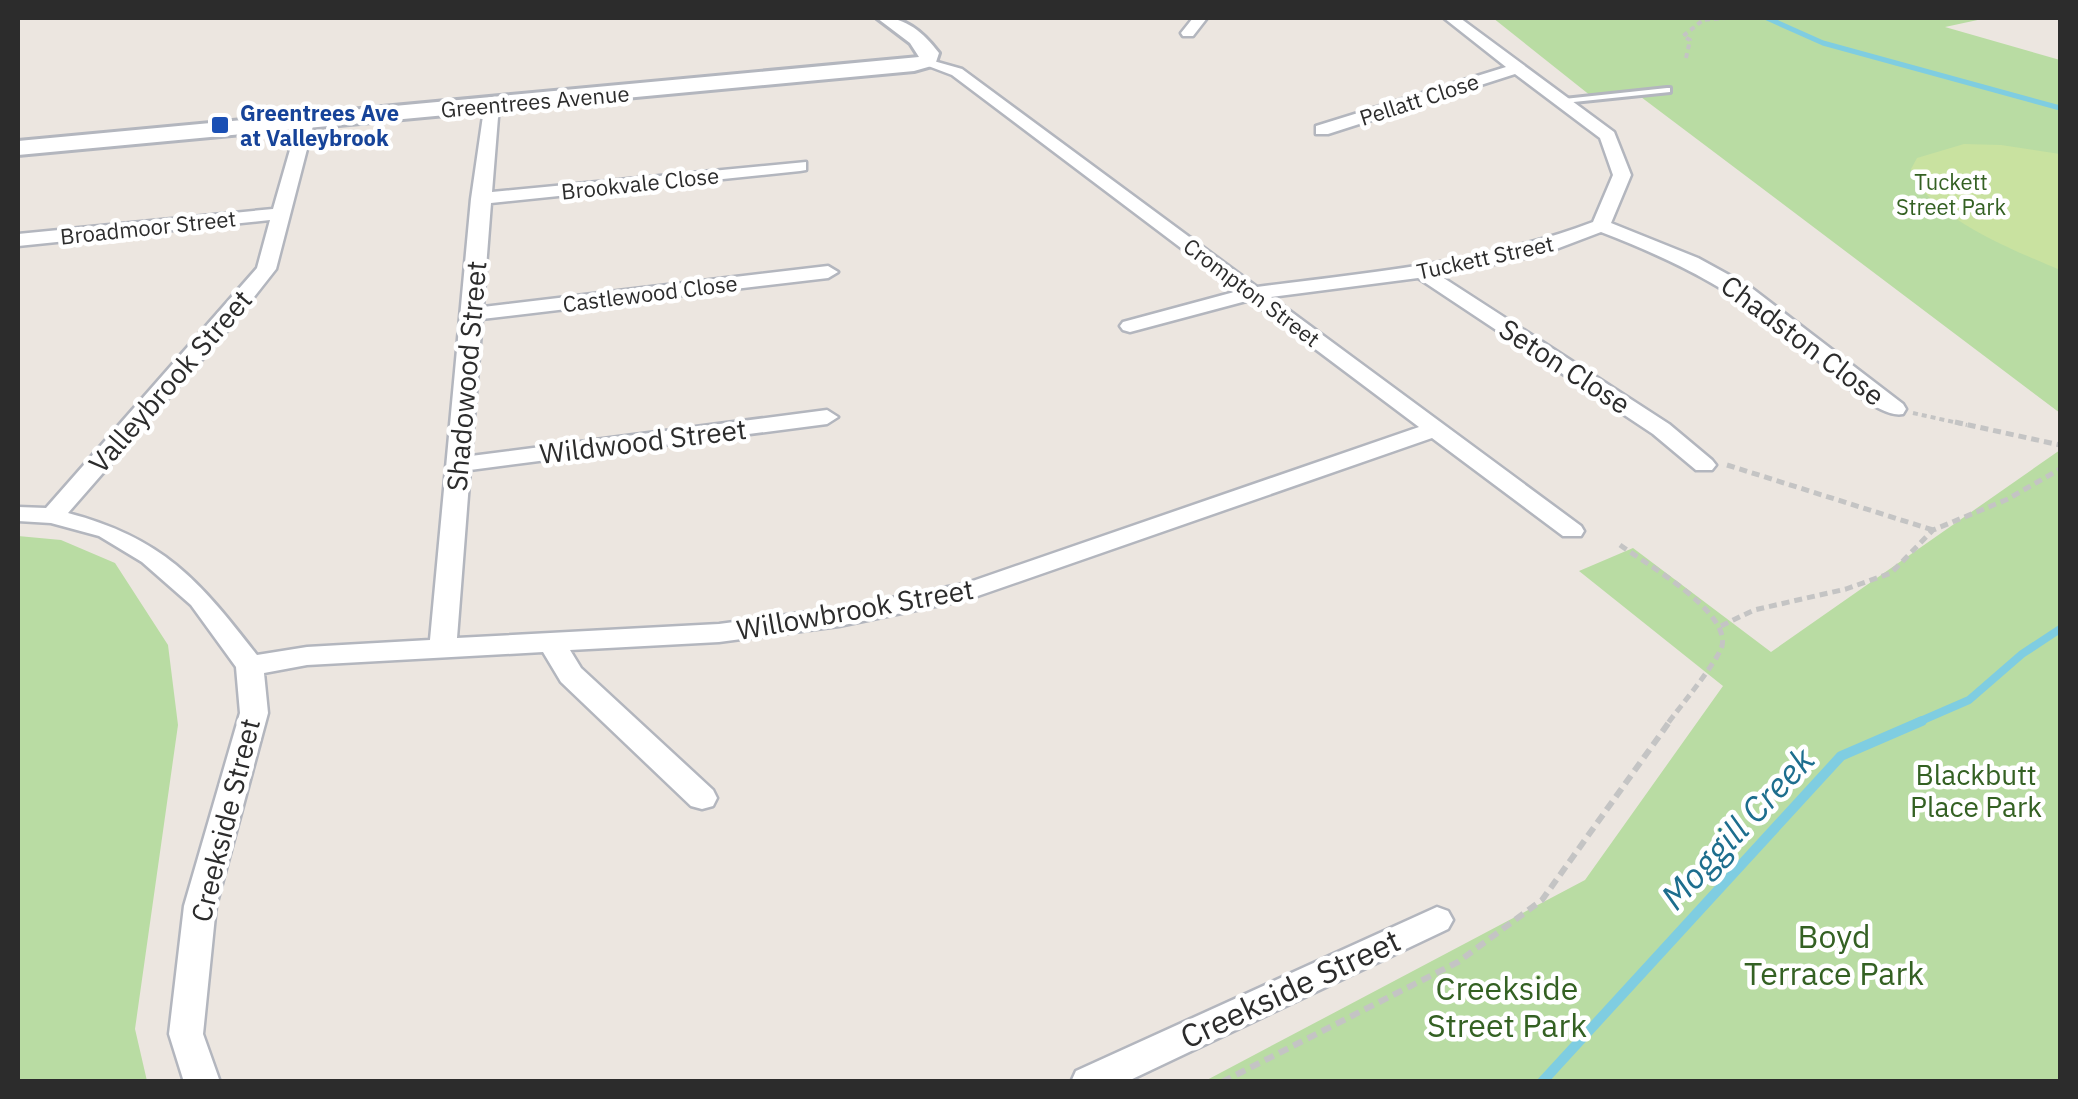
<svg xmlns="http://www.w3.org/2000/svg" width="2078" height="1099" font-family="'IBM Plex Sans',sans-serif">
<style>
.green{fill:#b9dca3}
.pitch{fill:#c9e2a0}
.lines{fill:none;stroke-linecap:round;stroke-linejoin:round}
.stream-far2{stroke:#7fcde1;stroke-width:5}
.stream-far1{stroke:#7fcde1;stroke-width:8}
.stream{stroke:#7fcde1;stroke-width:10}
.service-casing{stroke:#b3b6be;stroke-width:6}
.minor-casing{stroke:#b3b6be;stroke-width:5}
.tertiary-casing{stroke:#b3b6be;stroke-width:6}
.path-far2{stroke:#c4c4c4;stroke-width:4;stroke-dasharray:5 4;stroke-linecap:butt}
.path-far1{stroke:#c4c4c4;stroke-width:5;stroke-dasharray:8 5;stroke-linecap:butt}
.path{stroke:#c4c4c4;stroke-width:6;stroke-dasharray:10 6;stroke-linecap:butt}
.service{fill:#fff;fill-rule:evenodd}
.minor{fill:#fff;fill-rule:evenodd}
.tertiary{fill:#fff;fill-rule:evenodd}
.transit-dot{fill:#1a4fb4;stroke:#fff;stroke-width:4}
.labels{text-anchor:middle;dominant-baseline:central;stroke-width:9;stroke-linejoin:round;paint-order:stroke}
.far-street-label{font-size:22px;fill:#2c2c2c;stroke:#fff}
.far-transit-label{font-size:22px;font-weight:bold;fill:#164399;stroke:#fff;text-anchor:start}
.far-park-label{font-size:22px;fill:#346123;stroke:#fff}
.street-label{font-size:28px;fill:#2c2c2c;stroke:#fff}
.park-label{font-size:28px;fill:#346123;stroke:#fff}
.near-park-label{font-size:32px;fill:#346123;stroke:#fff}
.near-street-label{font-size:32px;fill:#2c2c2c;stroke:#fff}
.near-water-label{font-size:35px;font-style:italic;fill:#1d6e8e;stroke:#fff}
</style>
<rect width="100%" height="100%" fill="#ece6e0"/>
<path class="green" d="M 1493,18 L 1987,18 L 1945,27 L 2060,60 L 2060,413 L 1641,97 L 1596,100 Z
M 2060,450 L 2060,1081 L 1205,1081 L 1585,880 L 1723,686 L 1579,571 L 1633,548 L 1771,652 Z
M 18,536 L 61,540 L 115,563 L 168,645 L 178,725 L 135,1029 L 147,1081 L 18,1081 Z"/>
<path class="pitch" d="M 1964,144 L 2001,145 L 2060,154 L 2060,270 C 2018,252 1925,216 1911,169 L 1917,158 Z"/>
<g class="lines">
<path class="stream-far2" d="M 1767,18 L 1823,43 L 2060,108"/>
<path class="stream-far1" d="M 1916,723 L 1969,700 L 2022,654 L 2060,629"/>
<path class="stream" d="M 1542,1082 L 1841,756 L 1922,721"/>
<defs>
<path id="service" d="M 1667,88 L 1670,88 L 1670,92 L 1564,103 L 1560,101 L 1564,99 Z"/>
<path id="minor" d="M 1193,18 L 1207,18 L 1193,36 L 1183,36 L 1181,33 Z
M 1444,18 L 1460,18 L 1614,132 L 1631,175 L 1611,223 L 1698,258 L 1749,286 L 1903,404 L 1906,409 L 1903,414 C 1880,419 1837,378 1820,362 C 1744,297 1694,268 1601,232 L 1543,254 L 1439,275 L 1669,424 L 1712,460 L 1716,465 L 1712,470 L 1696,470 L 1653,434 L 1418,278 L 1271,297 L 1581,526 L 1584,531 L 1581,536 L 1563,536 L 1432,438 L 969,599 L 839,626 L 719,642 L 570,650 L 581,668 L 713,790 L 717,798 L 713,806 L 702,809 L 691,806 L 561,682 L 543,652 L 307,665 L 264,673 L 268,713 L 216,906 L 203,1034 L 220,1082 L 184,1082 L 169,1034 L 184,906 L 240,713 L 236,667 L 191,605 L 142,562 L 99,536 L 51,523 L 18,521 L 18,507 L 46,508 L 257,268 L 270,220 L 18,246 L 18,234 L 273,209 L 298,122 L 312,118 L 314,122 L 276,269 L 232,325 L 68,513 C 163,538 199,580 257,655 L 307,647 L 430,640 L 471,199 L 485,102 L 499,105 L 492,192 L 806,162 L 806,170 L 800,171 L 491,203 L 483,307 L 828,266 L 838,272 L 828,278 L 482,319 L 471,456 L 827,410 L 838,417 L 827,424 L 470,470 L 457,638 L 719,624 L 839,608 L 964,584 L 1419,427 L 1250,300 L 1130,332 L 1123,330 L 1120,326 L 1123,322 L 1238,291 L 952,75 L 923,64 L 923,58 L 962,69 L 1257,287 C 1371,272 1485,263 1593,222 L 1613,175 L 1600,138 L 1515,74 L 1328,134 L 1316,134 L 1316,126 L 1506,67 Z
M 1437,907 L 1448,911 L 1453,920 L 1448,929 L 1126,1082 L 1071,1082 L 1076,1071 Z"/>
<path id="tertiary" d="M 877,18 C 904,16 922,31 939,53 L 935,65 L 914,71 L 18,155 L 18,141 L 919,57 L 910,43 Z"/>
</defs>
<use href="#service" class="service-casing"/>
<use href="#minor" class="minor-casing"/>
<use href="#tertiary" class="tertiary-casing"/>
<path class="path-far2" d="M 1686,58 L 1690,40 L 1683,36 L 1703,20 L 1725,18
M 1913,413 L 1967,425"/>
<path class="path-far1" d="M 1955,422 L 2060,445
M 1727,465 L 1933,530
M 1620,545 C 1646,564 1730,611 1722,646 C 1718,661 1679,708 1668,723
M 1721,626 L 1754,610 L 1846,589 L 1891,573 L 1933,530 L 2008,499 L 2060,469"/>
<path class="path" d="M 1222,1082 L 1458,962 L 1542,900 L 1670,721"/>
<use href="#service" class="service"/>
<use href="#minor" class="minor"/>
<use href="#tertiary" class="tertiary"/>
</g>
<rect class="transit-dot" x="210" y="115" width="20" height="20" rx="5"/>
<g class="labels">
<g class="far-street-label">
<text transform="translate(1419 99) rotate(-18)">Pellatt Close</text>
<text transform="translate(535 101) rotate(-5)">Greentrees Avenue</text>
<text transform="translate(640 183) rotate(-6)">Brookvale Close</text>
<text transform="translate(148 227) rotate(-6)">Broadmoor Street</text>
<text transform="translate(1485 257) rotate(-12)">Tuckett Street</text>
<text transform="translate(1252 292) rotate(37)">Crompton Street</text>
<text transform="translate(650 293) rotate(-7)">Castlewood Close</text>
</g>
<g class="far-transit-label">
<text x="240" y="112">Greentrees Ave<tspan x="240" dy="25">at Valleybrook</tspan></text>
</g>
<g class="far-park-label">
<text x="1951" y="181">Tuckett<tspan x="1951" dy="25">Street Park</tspan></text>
</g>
<g class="street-label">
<text transform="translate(1803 340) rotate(37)">Chadston Close</text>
<text transform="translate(1565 366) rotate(33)">Seton Close</text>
<text transform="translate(466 376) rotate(-85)">Shadowood Street</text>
<text transform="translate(170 381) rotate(-49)">Valleybrook Street</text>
<text transform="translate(643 441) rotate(-7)">Wildwood Street</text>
<text transform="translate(855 609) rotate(-10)">Willowbrook Street</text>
<text transform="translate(225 820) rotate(-76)">Creekside Street</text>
</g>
<g class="park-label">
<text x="1976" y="774">Blackbutt<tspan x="1976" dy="32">Place Park</tspan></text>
</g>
<g class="near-park-label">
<text x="1834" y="936">Boyd<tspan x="1834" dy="37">Terrace Park</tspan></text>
<text x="1507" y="988">Creekside<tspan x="1507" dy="37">Street Park</tspan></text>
</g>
<g class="near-street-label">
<text transform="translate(1290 988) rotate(-25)">Creekside Street</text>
</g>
<g class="near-water-label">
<text transform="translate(1737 828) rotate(-47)">Moggill Creek</text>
</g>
</g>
<rect width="2078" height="1099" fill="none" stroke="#2c2c2c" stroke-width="40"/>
</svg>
